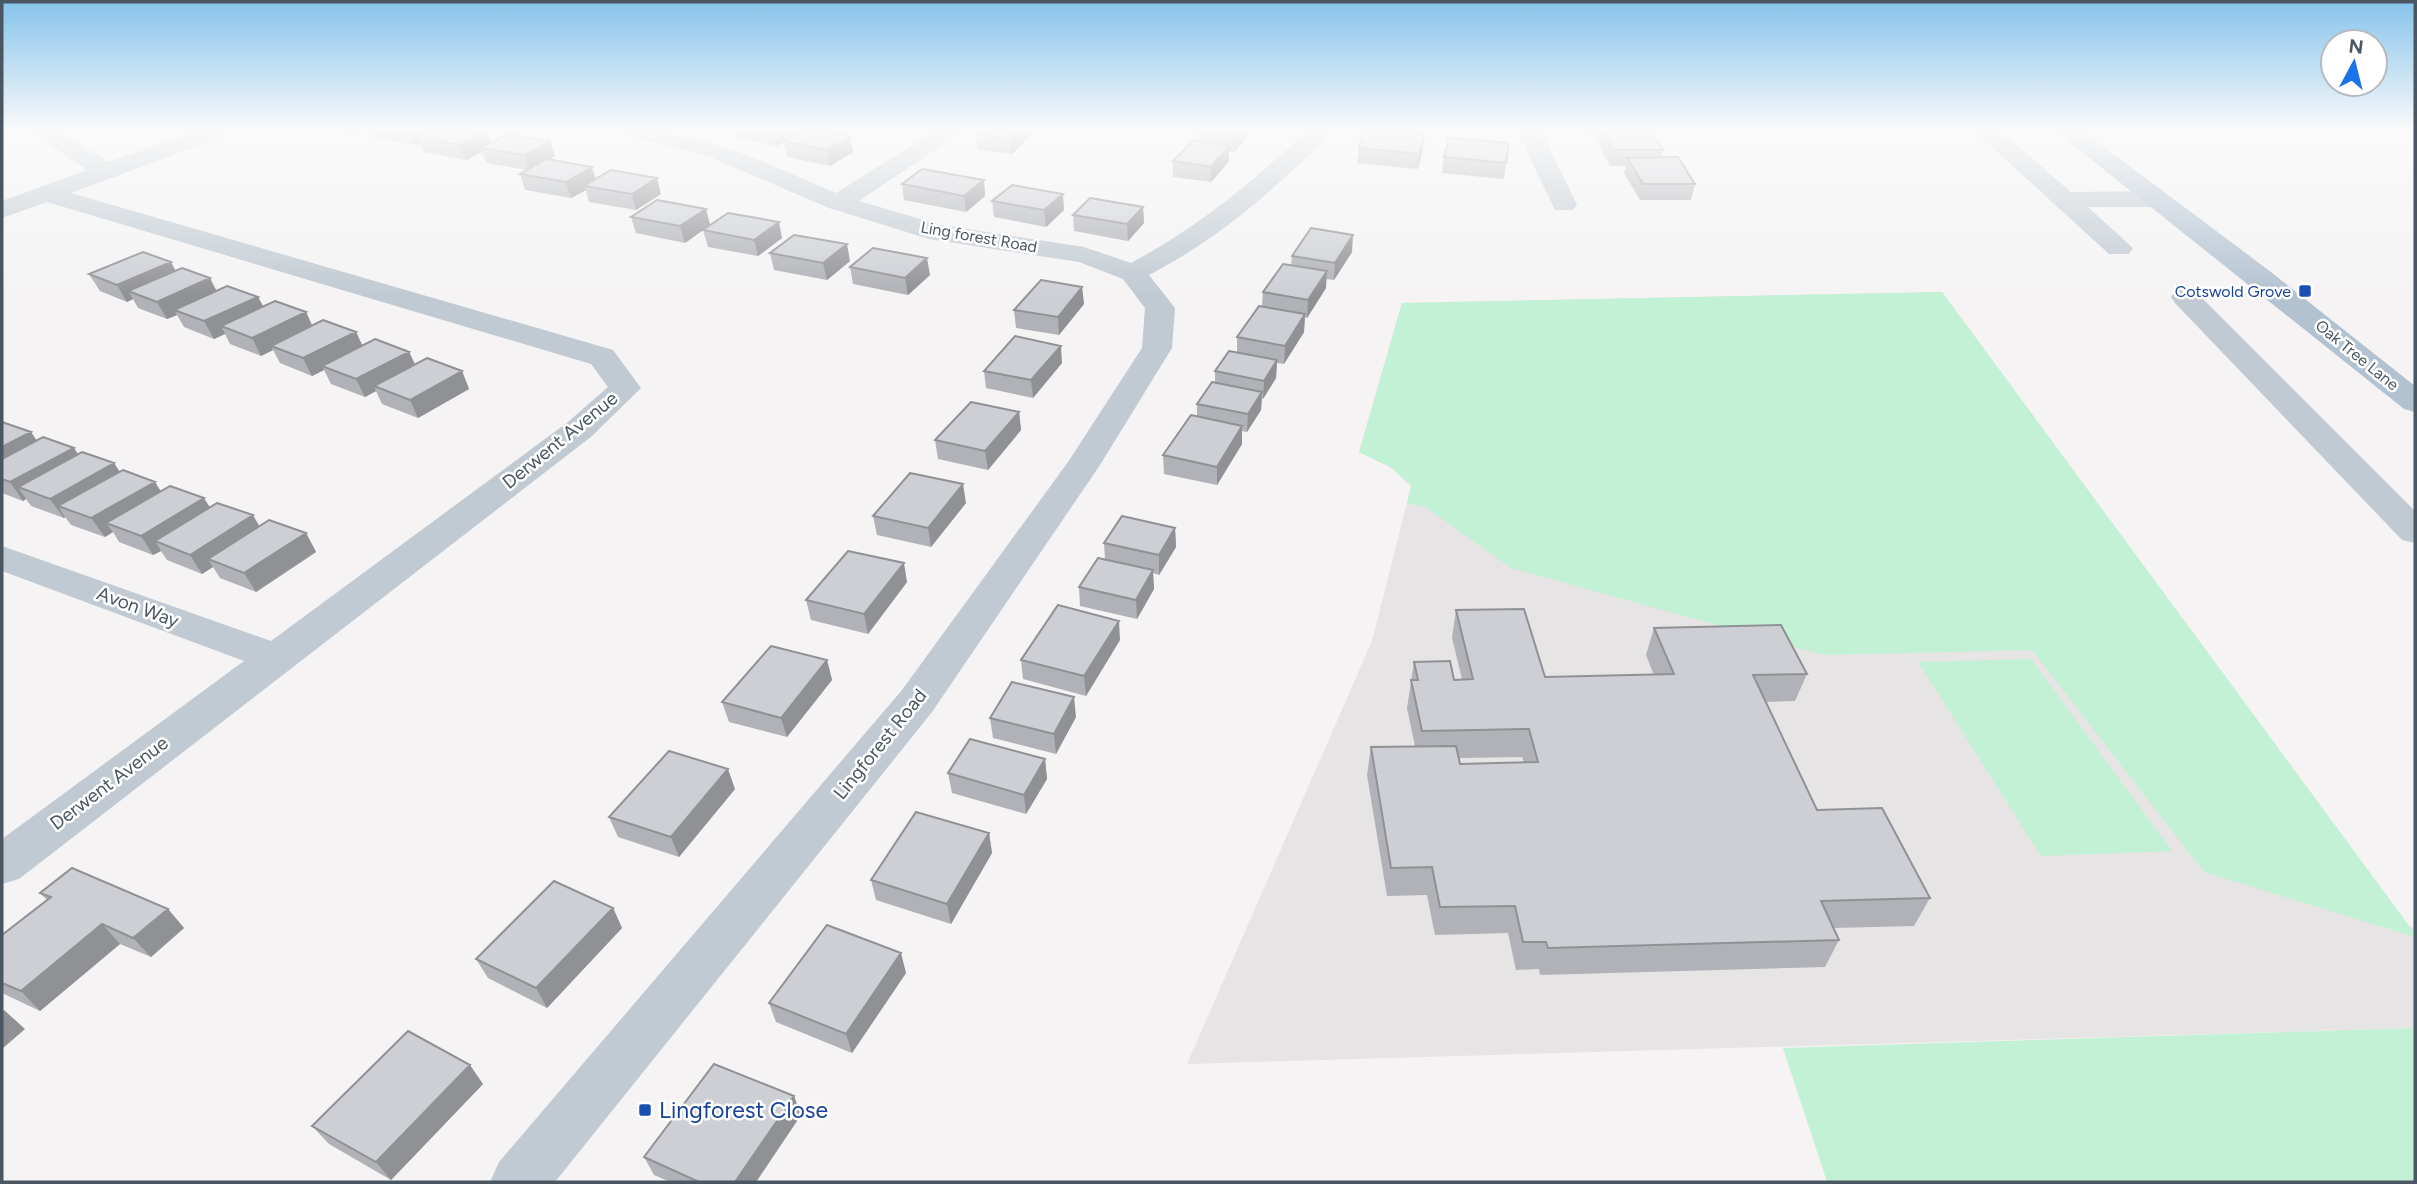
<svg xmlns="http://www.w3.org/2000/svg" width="2417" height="1184" font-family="Figtree,sans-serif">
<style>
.education{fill:#e6e4e5}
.green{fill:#c3f1d5}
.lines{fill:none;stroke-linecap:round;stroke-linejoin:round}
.street{fill:#c1cad2;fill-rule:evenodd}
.primary{fill:#b3c2d1;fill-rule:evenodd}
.wall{fill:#b0b2b7;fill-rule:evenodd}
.shaded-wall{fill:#909195}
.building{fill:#cdcfd5;stroke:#909195;stroke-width:2}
.transit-dot{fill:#1a4fb4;stroke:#fff;stroke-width:2.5}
.labels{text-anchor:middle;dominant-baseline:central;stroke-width:5;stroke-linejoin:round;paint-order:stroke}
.far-street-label{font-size:16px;fill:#4a5661;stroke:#fff}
.far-transit-label{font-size:16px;fill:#164399;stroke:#fff;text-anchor:end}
.street-label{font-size:19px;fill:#4a5661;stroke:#fff}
.near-transit-label{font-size:23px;fill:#164399;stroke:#fff;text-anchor:start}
</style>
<rect width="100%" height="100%" fill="#f5f3f3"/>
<path class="education" d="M 1942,292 L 2410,927 L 2415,927 L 2415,1028 L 1187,1064 L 1372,641 L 1411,486 L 1390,467 L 1359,452 L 1402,303 Z"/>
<path class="green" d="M 1942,292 L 2415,934 L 2415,937 L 2204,872 L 2032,650 L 1824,655 L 1511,568 L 1424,506 L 1407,504 L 1411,485 L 1390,467 L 1359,452 L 1402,303 Z
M 2031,659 L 2172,851 L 2041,856 L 1918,662 Z
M 2415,1028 L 2415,1182 L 1827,1182 L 1783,1048 Z"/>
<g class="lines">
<path class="street" d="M 26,129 L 54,129 L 109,162 L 200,129 L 234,129 L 230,134 L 71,193 L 613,350 L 641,388 L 592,436 L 19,879 L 2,884 L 2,839 L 244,661 L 2,571 L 2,546 L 271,641 L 568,422 L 608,387 L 591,364 L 47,202 L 2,218 L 2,201 L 87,170 Z
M 617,129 C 699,129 763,162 836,193 L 938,129 L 966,129 L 859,201 L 941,225 L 1084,247 L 1131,263 C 1197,228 1255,180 1309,129 L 1334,129 C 1324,143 1309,155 1296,167 C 1252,209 1203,247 1149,275 L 1175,308 L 1172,348 L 1100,465 L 932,712 L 555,1182 L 490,1182 L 499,1162 L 902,690 L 1068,462 L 1142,348 L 1145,308 L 1123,279 L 1079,262 L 929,239 L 829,208 L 710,157 L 621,134 Z
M 1516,129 L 1540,129 L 1577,205 L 1573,210 L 1555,210 Z
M 1972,129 L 1998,129 L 2071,192 L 2155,191 L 2164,194 L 2168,199 L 2164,204 L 2155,207 L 2088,207 L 2133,248 L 2129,254 L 2109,254 Z
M 2185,288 L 2195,291 L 2415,511 L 2415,543 L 2402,540 L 2175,303 L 2171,297 L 2175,291 Z"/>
<path class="primary" d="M 2053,129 L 2080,129 L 2271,272 L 2415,386 L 2415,412 L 2404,409 Z"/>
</g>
<path class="wall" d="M 316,129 L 366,129 L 352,135 Z
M 371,129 L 479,129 L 491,142 L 550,141 L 555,156 L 550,159 L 596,179 L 661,194 L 636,210 L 589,202 L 586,190 L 571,198 L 525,190 L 520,174 L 527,170 L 486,163 L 482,152 L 466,160 L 424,152 L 420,143 L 415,145 L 374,138 Z
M 732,129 L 799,129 L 799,132 L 850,137 L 853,152 L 830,166 L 787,157 L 783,142 L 776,146 L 734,137 Z
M 981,129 L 1031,129 L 1032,134 L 1012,154 L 978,150 L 976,134 Z
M 1580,129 L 1649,129 L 1663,150 L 1661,158 L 1695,184 L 1691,200 L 1640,200 L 1624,173 L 1626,166 L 1610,166 L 1596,141 L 1598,133 L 1582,134 Z
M 1197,132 L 1251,133 L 1234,152 L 1229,152 L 1229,161 L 1211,182 L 1173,177 L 1173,161 L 1198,141 Z
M 1425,134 L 1423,149 L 1418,169 L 1357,163 L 1359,148 Z
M 1509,143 L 1504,179 L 1442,173 L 1444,157 Z
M 984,180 L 985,196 L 966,212 L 904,200 L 902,184 Z
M 992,201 L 1064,210 L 1046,227 L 994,217 Z
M 1143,207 L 1144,223 L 1128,241 L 1074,231 L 1073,215 Z
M 706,209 L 710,225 L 685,243 L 636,233 L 631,217 Z
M 703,230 L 782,238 L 758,256 L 708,247 Z
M 1352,252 L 1334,280 L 1326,279 L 1326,288 L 1307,318 L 1305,317 L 1304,332 L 1284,364 L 1277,363 L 1276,378 L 1263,399 L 1262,398 L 1261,410 L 1247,432 L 1242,431 L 1242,444 L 1217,485 L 1164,474 L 1163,455 L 1197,416 L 1197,404 L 1215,382 L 1215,371 L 1237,352 L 1237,337 L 1262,306 L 1263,292 L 1291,265 L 1292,256 Z
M 770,253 L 850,261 L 827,280 L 774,270 Z
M 850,267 L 930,275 L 908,295 L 853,284 Z
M 176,270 L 217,290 L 258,297 L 263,306 L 306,312 L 312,325 L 356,332 L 362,345 L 409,352 L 415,364 L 462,371 L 469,389 L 418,418 L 382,404 L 376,391 L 365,397 L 331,384 L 324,370 L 312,376 L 280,363 L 273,350 L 261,356 L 230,344 L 225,334 L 214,339 L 184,327 L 177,315 L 167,319 L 138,308 L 133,299 L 127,302 L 100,291 L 89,274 Z
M 1082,287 L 1084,304 L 1059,335 L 1016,328 L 1014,310 Z
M 1062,363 L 1033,398 L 986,388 L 984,371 Z
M 1019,412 L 1021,430 L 988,470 L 938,459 L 935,440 Z
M 2,422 L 31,432 L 37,441 L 78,454 L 114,463 L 120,472 L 161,491 L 210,507 L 259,526 L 306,533 L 316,552 L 256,592 L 220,578 L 213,567 L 202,574 L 167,560 L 161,551 L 153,555 L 119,542 L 113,532 L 105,537 L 71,525 L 65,517 L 64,518 L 31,506 L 26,499 L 23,501 L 2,493 Z
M 966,503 L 931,547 L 877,535 L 873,516 Z
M 1175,528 L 1176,547 L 1159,575 L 1153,573 L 1154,589 L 1137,619 L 1080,606 L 1079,587 L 1105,559 L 1104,543 Z
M 907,582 L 868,634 L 811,620 L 806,600 Z
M 1456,610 L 1545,677 L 1654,675 L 1646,655 L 1654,628 L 1807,674 L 1795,701 L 1766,702 L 1817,810 L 1930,898 L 1914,926 L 1833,928 L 1839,940 L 1825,967 L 1540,975 L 1539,969 L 1516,970 L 1508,933 L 1435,935 L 1427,895 L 1387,896 L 1367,775 L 1371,747 L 1415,746 L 1407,708 L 1414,662 L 1454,680 L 1462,679 L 1452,638 ZM 1522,757 L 1524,762 L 1460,764 L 1459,758 Z
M 1120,640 L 1086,696 L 1023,679 L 1021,660 Z
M 827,660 L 832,680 L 787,737 L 729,722 L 722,702 Z
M 1076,717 L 1056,754 L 993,738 L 990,718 Z
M 1045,759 L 1047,779 L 1026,814 L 952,793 L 948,773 Z
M 735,789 L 679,857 L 618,837 L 609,817 Z
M 989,833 L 992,853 L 951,924 L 876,900 L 871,880 Z
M 40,893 L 168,909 L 184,928 L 151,957 L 120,944 L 40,1011 L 2,993 L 2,935 L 47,900 Z
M 613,908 L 622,928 L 547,1008 L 488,978 L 476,959 Z
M 906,973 L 852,1053 L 776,1022 L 769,1003 Z
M 483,1084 L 391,1180 L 329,1144 L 312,1126 Z
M 794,1096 L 801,1115 L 756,1182 L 670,1182 L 654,1175 L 644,1157 Z"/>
<path class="shaded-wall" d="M 350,129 L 366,129 L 352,135 Z
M 411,129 L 442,129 L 418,137 L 420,143 L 415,145 L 409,130 Z
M 776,129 L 799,129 L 799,133 L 776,146 L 773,131 Z
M 1020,129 L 1031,129 L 1032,134 L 1012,154 L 1010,139 Z
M 1241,129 L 1251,129 L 1251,133 L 1234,152 L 1234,137 Z
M 487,131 L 493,146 L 480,148 L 482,152 L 466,160 L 460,145 Z
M 1425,134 L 1423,149 L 1418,169 L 1419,154 Z
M 850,137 L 853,152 L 830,166 L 827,150 Z
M 550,141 L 555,156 L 530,171 L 524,155 Z
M 1229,146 L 1229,161 L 1211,182 L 1211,167 Z
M 592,167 L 597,183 L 584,186 L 586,190 L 571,198 L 566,182 Z
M 657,178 L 661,194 L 636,210 L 632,194 Z
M 984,180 L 985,196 L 966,212 L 964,196 Z
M 1063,194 L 1064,210 L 1046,227 L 1044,210 Z
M 1143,207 L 1144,223 L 1128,241 L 1127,224 Z
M 706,209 L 710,225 L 685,243 L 680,226 Z
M 779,222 L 782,238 L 758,256 L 754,240 Z
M 1353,235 L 1352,252 L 1334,280 L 1335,263 Z
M 847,244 L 850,261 L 827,280 L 823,263 Z
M 927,258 L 930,275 L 908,295 L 905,278 Z
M 171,262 L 180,279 L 128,291 L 133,299 L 127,302 L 117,285 Z
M 1327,271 L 1326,288 L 1307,318 L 1308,300 Z
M 210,278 L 219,296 L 174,310 L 177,315 L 167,319 L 157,302 Z
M 1082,287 L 1084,304 L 1059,335 L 1058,317 Z
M 258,297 L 267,314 L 221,326 L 225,334 L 214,339 L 204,321 Z
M 306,312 L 314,330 L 271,346 L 273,350 L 261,356 L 252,338 Z
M 1305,314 L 1304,332 L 1284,364 L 1285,346 Z
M 356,332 L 364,349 L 322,366 L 324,370 L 312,376 L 303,358 Z
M 1061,346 L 1062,363 L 1033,398 L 1031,380 Z
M 409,352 L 417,369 L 374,386 L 376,391 L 365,397 L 356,379 Z
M 1277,360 L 1276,378 L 1263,399 L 1264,381 Z
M 462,371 L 469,389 L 418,418 L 410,400 Z
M 1262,392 L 1261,410 L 1247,432 L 1248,414 Z
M 1019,412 L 1021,430 L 988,470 L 985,451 Z
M 1242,426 L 1242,444 L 1217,485 L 1217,467 Z
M 31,432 L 43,451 L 2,473 L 2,447 Z
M 74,448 L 86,466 L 18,487 L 26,499 L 23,501 L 10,482 Z
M 114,463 L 126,482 L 58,506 L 65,517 L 64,518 L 50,499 Z
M 155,482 L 167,501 L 106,523 L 113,532 L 105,537 L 91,518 Z
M 963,484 L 966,503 L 931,547 L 928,528 Z
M 204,498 L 216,517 L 155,541 L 161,551 L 153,555 L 141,536 Z
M 253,515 L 264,534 L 208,559 L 213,567 L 202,574 L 190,555 Z
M 1175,528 L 1176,547 L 1159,575 L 1159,555 Z
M 306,533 L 316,552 L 256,592 L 244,573 Z
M 904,563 L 907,582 L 868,634 L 864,614 Z
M 1153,570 L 1154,589 L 1137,619 L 1136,600 Z
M 1119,621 L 1120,640 L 1086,696 L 1084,676 Z
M 827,660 L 832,680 L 787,737 L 781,718 Z
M 1074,697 L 1076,717 L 1056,754 L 1054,734 Z
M 1045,759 L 1047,779 L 1026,814 L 1024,795 Z
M 728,769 L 735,789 L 679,857 L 671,837 Z
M 989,833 L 992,853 L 951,924 L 947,904 Z
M 613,908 L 622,928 L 547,1008 L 536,988 Z
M 168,909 L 184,928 L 151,957 L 133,938 Z
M 102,924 L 120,944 L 40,1011 L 21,991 Z
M 901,953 L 906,973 L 852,1053 L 846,1034 Z
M 4,1010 L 25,1029 L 2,1049 L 2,1012 Z
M 470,1065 L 483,1084 L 391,1180 L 376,1162 Z
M 794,1096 L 801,1115 L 756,1182 L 735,1182 Z"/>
<path class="building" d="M 434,129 L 479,129 L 487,131 L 460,145 L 418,137 Z
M 805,129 L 814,129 L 850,137 L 827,150 L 783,141 Z
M 981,129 L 1020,129 L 1010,139 L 976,134 Z
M 1200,129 L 1241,129 L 1234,137 L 1197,132 Z
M 1365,129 L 1369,129 L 1425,134 L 1419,154 L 1359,148 Z
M 1601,129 L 1649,129 L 1663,150 L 1613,150 Z
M 507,134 L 550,141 L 524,155 L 480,148 Z
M 1449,138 L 1509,143 L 1506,163 L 1444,157 Z
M 1193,140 L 1229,146 L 1211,167 L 1173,161 Z
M 1678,157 L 1695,184 L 1643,184 L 1627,158 Z
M 547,159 L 592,167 L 566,182 L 520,174 Z
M 922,169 L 984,180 L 964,196 L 902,184 Z
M 611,170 L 657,178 L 632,194 L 584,186 Z
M 1012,185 L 1063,194 L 1044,210 L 992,201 Z
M 1090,198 L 1143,207 L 1127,224 L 1073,215 Z
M 657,200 L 706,209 L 680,226 L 631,217 Z
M 728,213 L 779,222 L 754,240 L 703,230 Z
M 1311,228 L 1353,235 L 1335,263 L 1292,256 Z
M 794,235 L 847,244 L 823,263 L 770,253 Z
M 873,248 L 927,258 L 905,278 L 850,267 Z
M 143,252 L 171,262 L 117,285 L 89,274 Z
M 1283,264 L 1327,271 L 1308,300 L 1263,292 Z
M 182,268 L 210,278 L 157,302 L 128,291 Z
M 1041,280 L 1082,287 L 1058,317 L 1014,310 Z
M 227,286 L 258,297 L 204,321 L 174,310 Z
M 275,301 L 306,312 L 252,338 L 221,326 Z
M 1259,306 L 1305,314 L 1285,346 L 1237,337 Z
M 323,320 L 356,332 L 303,358 L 271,346 Z
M 1015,336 L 1061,346 L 1031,380 L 984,371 Z
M 375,339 L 409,352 L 356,379 L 322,366 Z
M 1229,351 L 1277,360 L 1264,381 L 1215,371 Z
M 427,358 L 462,371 L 410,400 L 374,386 Z
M 1212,382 L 1262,392 L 1248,414 L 1197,404 Z
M 971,402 L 1019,412 L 985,451 L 935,440 Z
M 1191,415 L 1242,426 L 1217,467 L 1163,455 Z
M 2,422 L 31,432 L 2,447 Z
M 43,437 L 74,448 L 10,482 L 2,479 L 2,459 Z
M 82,452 L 114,463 L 50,499 L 18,487 Z
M 123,470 L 155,482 L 91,518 L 58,506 Z
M 910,473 L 963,484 L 928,528 L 873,516 Z
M 170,486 L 204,498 L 141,536 L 106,523 Z
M 217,503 L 253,515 L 190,555 L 155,541 Z
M 1122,516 L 1175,528 L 1159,555 L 1104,543 Z
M 269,520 L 306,533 L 244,573 L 208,559 Z
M 848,551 L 904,563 L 864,614 L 806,600 Z
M 1098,558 L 1153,570 L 1136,600 L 1079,587 Z
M 1058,605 L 1119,621 L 1084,676 L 1021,660 Z
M 1524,609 L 1545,677 L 1674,674 L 1654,628 L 1781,625 L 1807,674 L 1753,675 L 1817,810 L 1882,808 L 1930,898 L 1821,901 L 1839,940 L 1548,948 L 1546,942 L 1523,942 L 1515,906 L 1440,907 L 1432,867 L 1391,868 L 1371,747 L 1456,746 L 1460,764 L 1538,762 L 1529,729 L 1422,731 L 1411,680 L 1418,680 L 1414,662 L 1450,661 L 1454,680 L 1473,679 L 1456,610 Z
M 771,646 L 827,660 L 781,718 L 722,702 Z
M 1012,682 L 1074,697 L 1054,734 L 990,718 Z
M 970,739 L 1045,759 L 1024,795 L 948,773 Z
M 669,751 L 728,769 L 671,837 L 609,817 Z
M 916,812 L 989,833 L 947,904 L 871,880 Z
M 72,868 L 168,909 L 133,938 L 102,924 L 21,991 L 2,983 L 2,935 L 51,897 L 40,893 Z
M 554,881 L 613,908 L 536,988 L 476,959 Z
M 827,925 L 901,953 L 846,1034 L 769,1003 Z
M 408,1031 L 470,1065 L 376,1162 L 312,1126 Z
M 714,1064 L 794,1096 L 735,1182 L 699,1182 L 644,1157 Z"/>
<linearGradient id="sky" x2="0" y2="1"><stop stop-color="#85c3ea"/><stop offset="0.44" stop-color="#fafafa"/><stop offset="1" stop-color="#fafafa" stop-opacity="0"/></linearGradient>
<rect width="2417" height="295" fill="url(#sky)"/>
<g class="transit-dot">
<rect x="2298" y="284" width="14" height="14" rx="3.5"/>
<rect x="638" y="1103" width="14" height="14" rx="3.5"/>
</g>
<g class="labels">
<g class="far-street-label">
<text transform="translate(979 237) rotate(10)">Ling forest Road</text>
<text transform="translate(2357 355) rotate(39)">Oak Tree Lane</text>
</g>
<g class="far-transit-label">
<text x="2291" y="291">Cotswold Grove</text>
</g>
<g class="street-label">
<text transform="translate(560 440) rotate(-39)">Derwent Avenue</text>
<text transform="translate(138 607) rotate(20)">Avon Way</text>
<text transform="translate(880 744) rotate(-51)">Lingforest Road</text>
<text transform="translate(109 783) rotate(-37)">Derwent Avenue</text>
</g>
<g class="near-transit-label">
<text x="659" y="1110">Lingforest Close</text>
</g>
</g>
<rect width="2417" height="1184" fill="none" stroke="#4a5661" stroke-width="7"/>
<g transform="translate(2354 63) rotate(7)"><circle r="33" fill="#ffffff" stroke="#b7bbc0" stroke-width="2"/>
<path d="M0-5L12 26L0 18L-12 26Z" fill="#1a73e8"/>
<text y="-10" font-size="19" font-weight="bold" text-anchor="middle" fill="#4a5661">N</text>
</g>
</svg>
